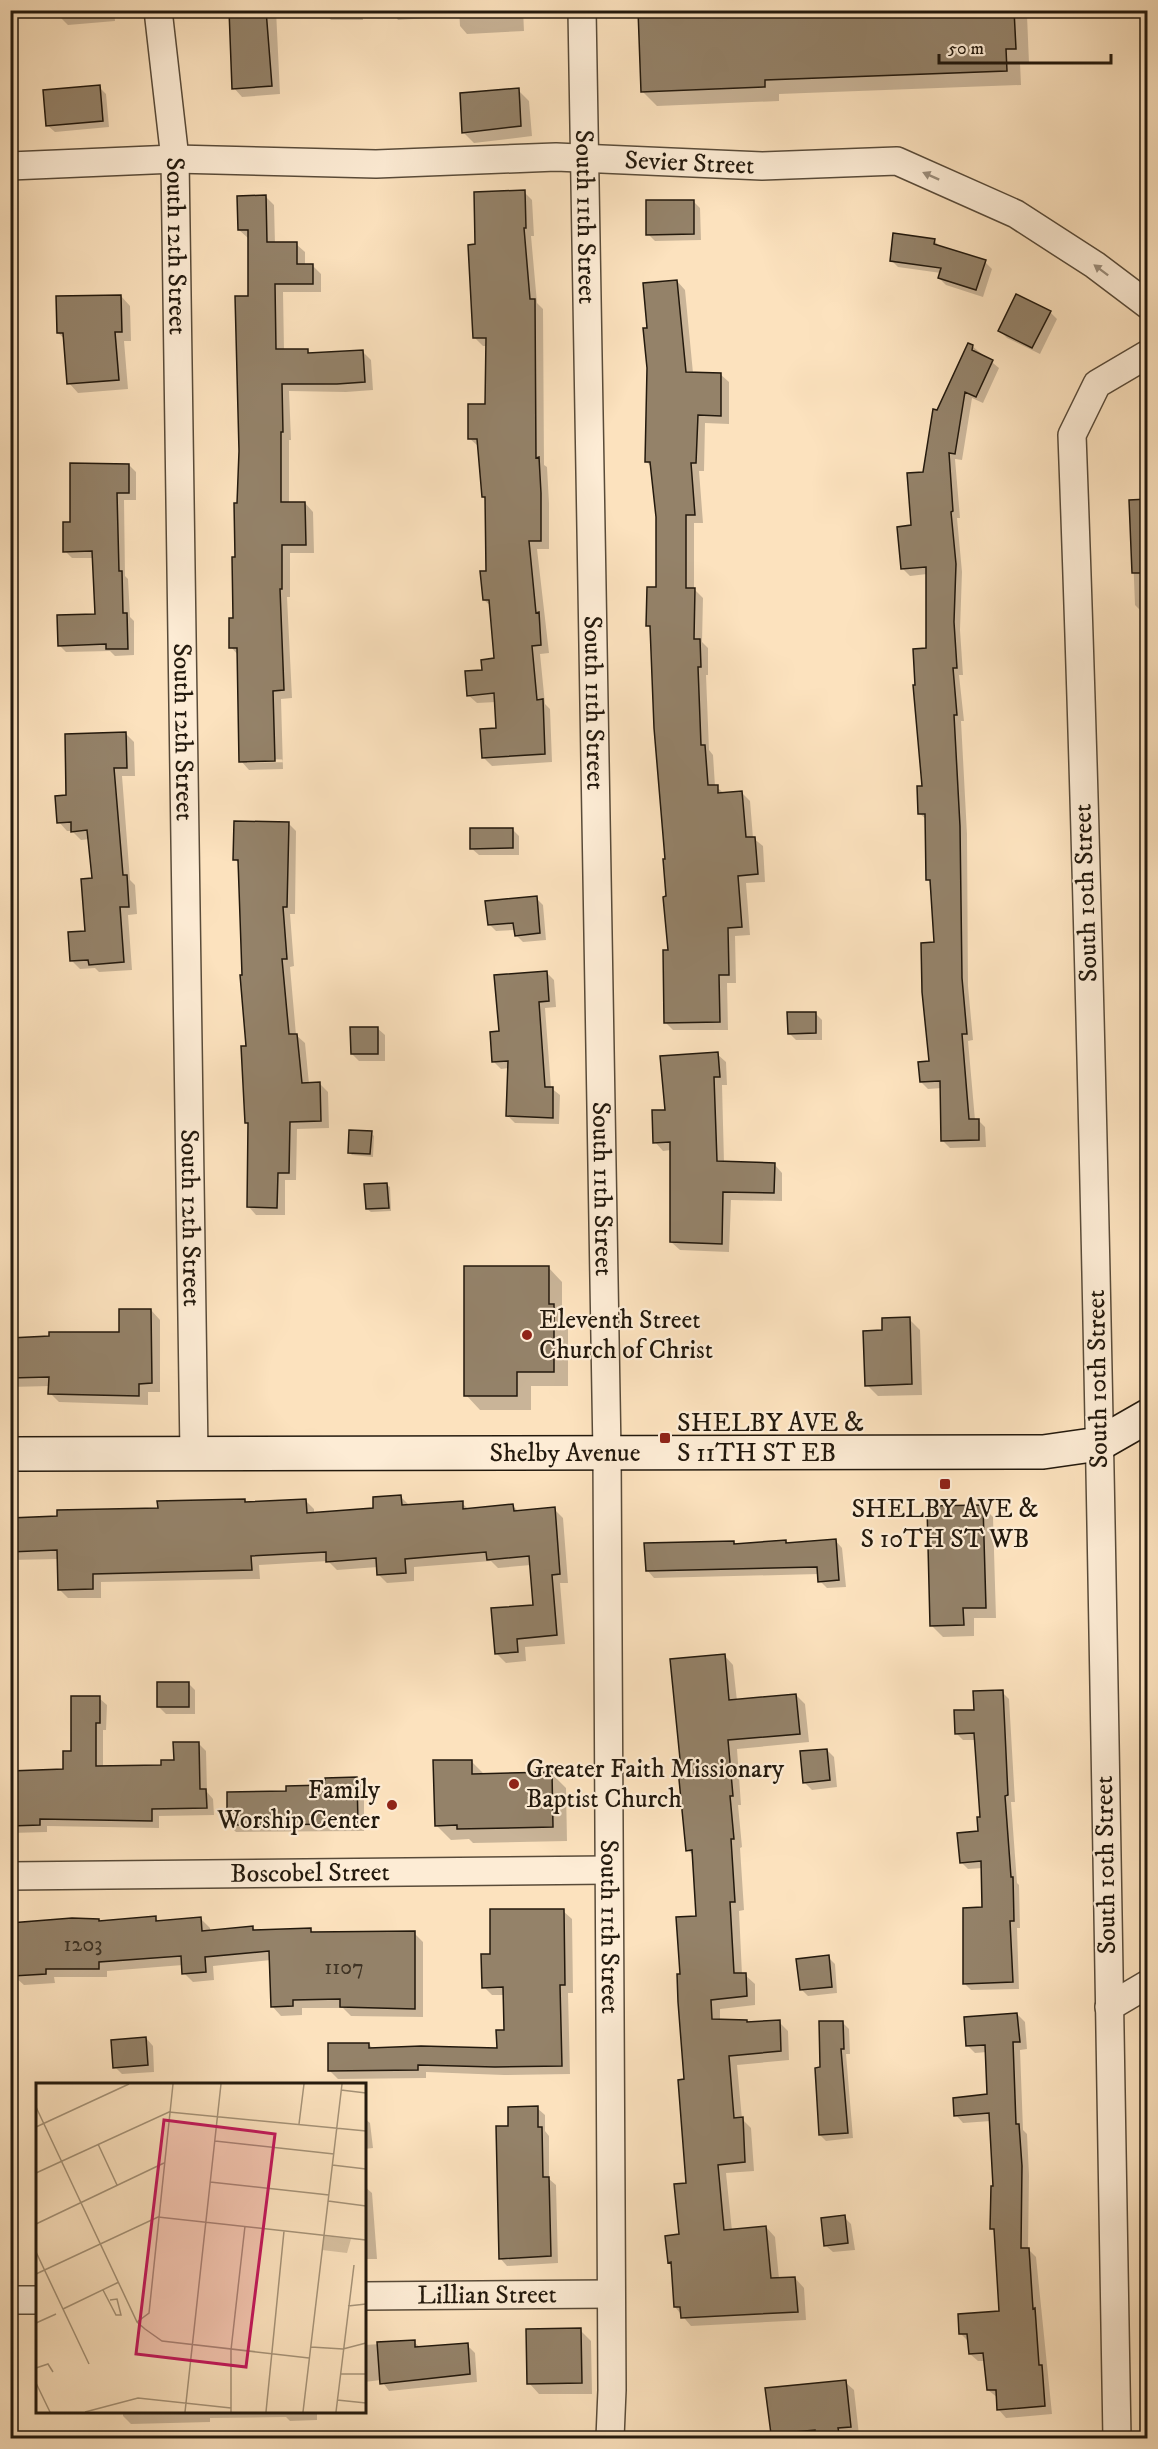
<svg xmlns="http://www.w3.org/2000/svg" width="1158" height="2449" font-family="'IM FELL DW Pica',serif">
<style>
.shadow{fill:#0003;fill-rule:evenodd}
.building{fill:#948269;stroke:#23190d;stroke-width:1.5}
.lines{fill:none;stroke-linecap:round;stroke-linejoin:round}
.street-casing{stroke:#594b39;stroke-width:30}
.secondary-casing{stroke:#23190d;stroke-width:36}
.street{stroke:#fdecd5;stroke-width:27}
.secondary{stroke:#fdecd5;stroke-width:33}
.oneway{fill:#9b8d7b}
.poi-dot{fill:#8f2418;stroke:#fdecd5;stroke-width:2}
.labels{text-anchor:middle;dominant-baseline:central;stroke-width:4.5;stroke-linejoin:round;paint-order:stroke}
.number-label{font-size:22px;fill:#3f3324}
.street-label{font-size:26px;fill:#23190d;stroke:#fdecd5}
.poi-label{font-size:26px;fill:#23190d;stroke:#fdecd5;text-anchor:start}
.inset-road{fill:none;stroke:#a59277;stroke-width:1.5}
.view{fill:#c2185b;fill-opacity:0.15;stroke:#c2185b;stroke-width:3}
.inset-edge{fill:none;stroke:#23190d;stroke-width:3}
</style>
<rect width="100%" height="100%" fill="#fce2be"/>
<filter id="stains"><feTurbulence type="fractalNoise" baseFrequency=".00333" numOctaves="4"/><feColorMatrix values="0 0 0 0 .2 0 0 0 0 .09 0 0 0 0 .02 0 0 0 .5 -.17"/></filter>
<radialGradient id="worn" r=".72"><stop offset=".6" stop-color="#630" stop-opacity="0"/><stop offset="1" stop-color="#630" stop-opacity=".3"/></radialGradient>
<path class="shadow" d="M 61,10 L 114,10 L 115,21 L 68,25 L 61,18 Z
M 230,10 L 276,10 L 280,94 L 242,97 L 234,88 Z
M 323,10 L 362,10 L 363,20 L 331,20 Z
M 391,10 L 428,10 L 429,18 L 398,20 Z
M 459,10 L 523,10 L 524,31 L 467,34 L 460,26 Z
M 639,10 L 1023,10 L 1027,15 L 1029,63 L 1020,63 L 1021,85 L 779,94 L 779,101 L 657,106 L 642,91 Z
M 99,87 L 106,94 L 109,127 L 55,132 L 47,125 Z
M 518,90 L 529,101 L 532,136 L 474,143 L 463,132 Z
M 524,192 L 532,200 L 534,236 L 531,236 L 537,303 L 543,309 L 544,465 L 547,467 L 549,503 L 549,549 L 537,549 L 549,653 L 540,654 L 545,704 L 550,709 L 552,762 L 492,766 L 483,757 L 498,730 L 496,702 L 477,703 L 468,695 L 483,671 L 496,660 L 491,606 L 484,600 L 488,572 L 486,500 L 483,497 L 478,446 L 469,438 L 487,406 L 488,346 L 483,346 L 474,337 L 477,245 Z
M 265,196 L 274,205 L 275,244 L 296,244 L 305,252 L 305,265 L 312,265 L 321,274 L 321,292 L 283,292 L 284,350 L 307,350 L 312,355 L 362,351 L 371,360 L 373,390 L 346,392 L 289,391 L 291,440 L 289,440 L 289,503 L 305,503 L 313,512 L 314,553 L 290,553 L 290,597 L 287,597 L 292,698 L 281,699 L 283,769 L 249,770 L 241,761 L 238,655 L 231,647 L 234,619 L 249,297 L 248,238 L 239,230 ZM 283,759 L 283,762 L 247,763 L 247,760 Z
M 693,201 L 700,208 L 701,240 L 655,241 L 648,234 Z
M 934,240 L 941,248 L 985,262 L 992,269 L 983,297 L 946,285 L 939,278 L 941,273 L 898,267 L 891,260 Z
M 677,281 L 685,290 L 693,373 L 720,374 L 729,382 L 729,424 L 705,423 L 704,471 L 699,471 L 703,523 L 694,523 L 694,589 L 703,598 L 702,642 L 708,648 L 708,675 L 706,675 L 709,750 L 713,755 L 715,786 L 725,794 L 742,793 L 750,801 L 753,838 L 763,846 L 765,882 L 746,883 L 750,935 L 735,936 L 736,983 L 727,983 L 728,1030 L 673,1030 L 665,1022 L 670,952 L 667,861 L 652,629 L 647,625 L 658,589 L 657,517 L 652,468 L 646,461 L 649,329 Z
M 121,296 L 130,306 L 131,341 L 124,341 L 128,389 L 78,393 L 69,383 L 66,340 L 58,333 Z
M 1050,312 L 1057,319 L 1040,354 L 1007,338 L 1000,331 Z
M 972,346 L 999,368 L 983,403 L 972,398 L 962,460 L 955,459 L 960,518 L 957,518 L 962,572 L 960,630 L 963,675 L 959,675 L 964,721 L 961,721 L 967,834 L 968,986 L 973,1040 L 968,1041 L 975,1120 L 978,1120 L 985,1127 L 986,1147 L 950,1148 L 943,1141 L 942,1088 L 928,1089 L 921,1082 L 930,1062 L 936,944 L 932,883 L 928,879 L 927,820 L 919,813 L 924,787 L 927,574 L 910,576 L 903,569 L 938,411 Z
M 129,465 L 136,472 L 136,500 L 124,500 L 125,576 L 128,579 L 130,617 L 134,621 L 134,655 L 115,656 L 110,651 L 66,652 L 59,645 L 96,615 L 94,558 L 72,558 L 65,551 L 71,524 Z
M 1148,501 L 1148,679 L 1141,611 L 1135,605 L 1131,502 Z
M 1146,699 L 1148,699 L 1148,729 Z
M 126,734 L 134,742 L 135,776 L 122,776 L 130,880 L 135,885 L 137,914 L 128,915 L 132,970 L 99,972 L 95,968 L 80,969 L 72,961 L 87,932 L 93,879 L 90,839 L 81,840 L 72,831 L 67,831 L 59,822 L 68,796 Z
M 288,823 L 296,831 L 295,914 L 290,914 L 294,966 L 290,967 L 296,1035 L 305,1043 L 309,1084 L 320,1084 L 328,1092 L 329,1128 L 297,1129 L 296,1180 L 285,1180 L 285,1215 L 256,1215 L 249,1207 L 250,1126 L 246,1122 L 248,1047 L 239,864 L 235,859 Z
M 512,829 L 519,836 L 519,855 L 479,855 L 471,848 Z
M 536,898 L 543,905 L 546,940 L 523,942 L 516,935 L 515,930 L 496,931 L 489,924 Z
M 547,973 L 554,980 L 556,1007 L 545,1008 L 551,1088 L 560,1095 L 559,1124 L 515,1123 L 508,1116 L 509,1068 L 501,1069 L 494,1062 L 500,1033 Z
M 815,1013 L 822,1020 L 822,1040 L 796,1040 L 789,1033 Z
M 377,1028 L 385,1035 L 385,1061 L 359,1061 L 352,1054 Z
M 717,1054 L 726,1062 L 727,1085 L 722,1085 L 724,1163 L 774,1164 L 782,1173 L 782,1201 L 731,1200 L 729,1252 L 680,1250 L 671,1242 L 671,1150 L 663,1151 L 655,1142 L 666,1111 Z
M 371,1133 L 374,1136 L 373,1157 L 352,1155 L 349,1152 Z
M 386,1184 L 390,1187 L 391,1211 L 371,1212 L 367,1209 Z
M 548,1267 L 562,1282 L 562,1315 L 568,1320 L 568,1386 L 531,1386 L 531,1410 L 480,1410 L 466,1395 Z
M 151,1310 L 160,1320 L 160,1392 L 148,1392 L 148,1405 L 59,1402 L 50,1393 L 50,1386 L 10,1387 L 10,1339 L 121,1334 Z
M 909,1319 L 920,1330 L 922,1395 L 878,1396 L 867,1385 L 884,1332 Z
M 401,1497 L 410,1506 L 462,1503 L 469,1510 L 513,1506 L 519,1512 L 554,1509 L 563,1518 L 568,1583 L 560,1583 L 565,1644 L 525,1647 L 526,1661 L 506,1663 L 497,1654 L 534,1606 L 531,1565 L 498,1568 L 491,1561 L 414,1567 L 414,1581 L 387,1583 L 378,1574 L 378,1567 L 337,1570 L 328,1561 L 259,1565 L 260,1579 L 101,1582 L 101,1598 L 68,1598 L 59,1589 L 59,1559 L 10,1560 L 10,1520 L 159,1509 L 244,1500 L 247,1503 L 305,1500 L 314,1509 L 314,1514 L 375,1509 Z
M 982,1506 L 993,1517 L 996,1618 L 974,1618 L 974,1636 L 943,1637 L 932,1626 Z
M 835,1540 L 842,1548 L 846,1587 L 827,1588 L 820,1581 L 819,1574 L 654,1578 L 647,1570 L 734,1543 L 736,1545 L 786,1541 L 789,1544 Z
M 724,1655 L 733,1665 L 737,1701 L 796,1695 L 805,1704 L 809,1742 L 737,1749 L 741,1805 L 738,1805 L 742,1847 L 740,1848 L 744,1910 L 739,1911 L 742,1975 L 745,1975 L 755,1984 L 755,2005 L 720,2009 L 720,2021 L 747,2021 L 749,2024 L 779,2022 L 788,2031 L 789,2060 L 737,2065 L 742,2119 L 751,2128 L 754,2171 L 726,2173 L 732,2231 L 766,2227 L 775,2237 L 779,2279 L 795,2278 L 804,2288 L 806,2320 L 691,2326 L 675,2307 L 673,2266 L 669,2262 L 681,2236 L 688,2184 L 681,1976 L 698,1917 L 694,1856 L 688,1850 L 681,1760 Z
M 188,1683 L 195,1690 L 195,1714 L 166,1714 L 159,1707 Z
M 1002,1692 L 1009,1699 L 1015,1802 L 1011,1802 L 1017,1883 L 1019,1885 L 1020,1928 L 1017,1928 L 1019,1989 L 971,1990 L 964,1983 L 983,1909 L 983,1868 L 968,1869 L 961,1862 L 979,1833 L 981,1819 L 976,1740 L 963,1740 L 956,1733 L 975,1711 Z
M 99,1698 L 107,1705 L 106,1730 L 103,1730 L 103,1767 L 162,1766 L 175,1761 L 198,1743 L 206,1751 L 207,1792 L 213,1799 L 214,1815 L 159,1816 L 159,1828 L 47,1826 L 47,1832 L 10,1833 L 10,1772 L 65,1770 Z
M 827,1750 L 834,1757 L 837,1787 L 812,1790 L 805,1783 Z
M 471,1761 L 485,1775 L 552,1774 L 566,1788 L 567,1841 L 473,1843 L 469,1839 L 451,1840 L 436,1825 Z
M 357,1779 L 364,1786 L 364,1831 L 236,1832 L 229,1825 L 287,1793 Z
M 563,1911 L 572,1919 L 573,1993 L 568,1993 L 570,2074 L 504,2075 L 426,2072 L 426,2078 L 338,2079 L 329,2070 L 369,2044 L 373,2049 L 498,2050 L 506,2031 L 505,1995 L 492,1995 L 484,1987 L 491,1955 Z
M 155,1918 L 160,1922 L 201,1919 L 210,1928 L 210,1932 L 252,1927 L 257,1931 L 311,1930 L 314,1934 L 414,1933 L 423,1942 L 423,2017 L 351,2016 L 343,2008 L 302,2008 L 302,2015 L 281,2016 L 272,2006 L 271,1960 L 213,1966 L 214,1980 L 193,1982 L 184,1973 L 183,1965 L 107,1971 L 107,1977 L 54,1977 L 55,1983 L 24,1985 L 14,1976 L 98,1920 L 100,1922 Z
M 828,1957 L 835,1964 L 837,1993 L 808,1996 L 801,1989 Z
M 1017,2014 L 1025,2022 L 1027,2049 L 1020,2050 L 1023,2130 L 1027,2134 L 1029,2175 L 1028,2249 L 1036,2257 L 1052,2414 L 1006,2418 L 999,2410 L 998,2398 L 988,2390 L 985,2361 L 978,2361 L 970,2354 L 969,2342 L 961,2334 L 1000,2313 L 995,2232 L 992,2228 L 995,2188 L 991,2121 L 963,2123 L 956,2115 L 989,2096 L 987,2052 L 975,2053 L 967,2045 Z
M 843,2023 L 849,2029 L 850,2054 L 846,2054 L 853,2138 L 826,2141 L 820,2135 L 821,2069 Z
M 146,2038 L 153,2046 L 154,2072 L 122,2074 L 115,2067 Z
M 537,2108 L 545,2115 L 545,2131 L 549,2136 L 549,2179 L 556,2185 L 558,2263 L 507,2266 L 500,2258 L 509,2128 Z
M 364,2118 L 370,2123 L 373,2148 L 364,2149 Z
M 364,2186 L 372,2193 L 377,2259 L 364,2259 Z
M 844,2217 L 851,2224 L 855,2250 L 833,2252 L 825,2245 Z
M 580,2330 L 591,2341 L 592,2394 L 539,2394 L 529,2383 Z
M 414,2342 L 421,2348 L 467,2345 L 475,2353 L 477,2382 L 389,2391 L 381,2380 L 364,2382 L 364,2345 Z
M 845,2382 L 854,2390 L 859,2435 L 846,2436 L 846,2438 L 773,2438 L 767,2389 Z
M 123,2412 L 317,2412 L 317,2420 L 290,2421 L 286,2417 L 210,2418 L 210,2422 L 131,2424 L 123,2416 Z"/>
<path class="building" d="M 229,10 L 266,10 L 272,86 L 232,89 Z
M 638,10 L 1014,10 L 1016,49 L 1006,49 L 1007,71 L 765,80 L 765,87 L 641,92 Z
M 100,85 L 103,121 L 46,126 L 43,90 Z
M 519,88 L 521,126 L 462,133 L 460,93 Z
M 525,190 L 526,228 L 524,228 L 530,299 L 535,299 L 536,458 L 539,457 L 541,493 L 541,541 L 529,541 L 536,613 L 539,612 L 541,645 L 532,646 L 537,700 L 543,699 L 545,754 L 482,758 L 480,729 L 496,728 L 494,693 L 467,696 L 465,671 L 482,670 L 481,660 L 494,658 L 489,600 L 483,600 L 480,571 L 486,571 L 485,497 L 482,497 L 477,439 L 468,439 L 468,404 L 485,404 L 486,338 L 473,338 L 468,245 L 475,244 L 474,192 Z
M 266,195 L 267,242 L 297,242 L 297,264 L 313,264 L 313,284 L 275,284 L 276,349 L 308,349 L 308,353 L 363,350 L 365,382 L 337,384 L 282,384 L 283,432 L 281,432 L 281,502 L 305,502 L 306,545 L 282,545 L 282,589 L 280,589 L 284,690 L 273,691 L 275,761 L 239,762 L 237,648 L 229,648 L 229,618 L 233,618 L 232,557 L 235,557 L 234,503 L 237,503 L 239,451 L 235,296 L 248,296 L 248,230 L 238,230 L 237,196 Z
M 646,200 L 694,200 L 694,234 L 646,235 Z
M 893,233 L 935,239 L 934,244 L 986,260 L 976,290 L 938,278 L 941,268 L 890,261 Z
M 677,280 L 686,372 L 721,373 L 721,416 L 698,415 L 696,463 L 691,463 L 695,515 L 686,515 L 686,588 L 695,588 L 694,639 L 700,639 L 701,667 L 698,667 L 701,745 L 705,745 L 708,785 L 718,785 L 718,793 L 742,791 L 746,837 L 755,837 L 758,874 L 738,876 L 742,927 L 728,928 L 729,975 L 719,975 L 720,1022 L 664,1023 L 663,950 L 668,950 L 663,897 L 666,896 L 663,859 L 665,859 L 654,728 L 650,626 L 646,626 L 647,587 L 656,587 L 656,517 L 650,462 L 645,462 L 647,368 L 643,328 L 647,328 L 643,283 Z
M 1016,294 L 1051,311 L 1032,348 L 998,331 Z
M 121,295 L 122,332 L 115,332 L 119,380 L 67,384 L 63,333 L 57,333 L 56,296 Z
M 968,343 L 973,345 L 972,350 L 993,360 L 976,397 L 965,392 L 955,454 L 949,453 L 953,511 L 951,512 L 956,564 L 954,622 L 957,668 L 953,668 L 957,715 L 954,715 L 960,826 L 962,978 L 967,1034 L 962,1034 L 969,1119 L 979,1119 L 979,1140 L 941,1141 L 940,1081 L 920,1082 L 918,1062 L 929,1061 L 922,992 L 921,943 L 934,942 L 930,880 L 926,880 L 925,814 L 918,814 L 917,786 L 922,786 L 913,685 L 915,685 L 913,649 L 926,648 L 926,567 L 901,569 L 897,527 L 911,525 L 907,473 L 923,472 L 933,409 L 937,410 Z
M 70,463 L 129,464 L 129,493 L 117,493 L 119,571 L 122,571 L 123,613 L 127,613 L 128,649 L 106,649 L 106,644 L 58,646 L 57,615 L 95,614 L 92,551 L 63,552 L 63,522 L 70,522 Z
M 1148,499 L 1148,573 L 1132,573 L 1129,500 Z
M 126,732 L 127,768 L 114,768 L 123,875 L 127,875 L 129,907 L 120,907 L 124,962 L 89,965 L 88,960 L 70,961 L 68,932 L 85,931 L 81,879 L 92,878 L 87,830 L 71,832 L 71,822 L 57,823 L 55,796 L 66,795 L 65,734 Z
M 234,821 L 289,822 L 287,907 L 283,907 L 287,959 L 282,959 L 289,1034 L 297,1034 L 302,1083 L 320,1082 L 321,1121 L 290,1122 L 289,1173 L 278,1173 L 277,1208 L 247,1207 L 248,1123 L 245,1123 L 241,1046 L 246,1046 L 240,975 L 242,975 L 238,860 L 233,860 Z
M 470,828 L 513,828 L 513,848 L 470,849 Z
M 537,896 L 540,933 L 515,936 L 513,923 L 488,925 L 485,901 Z
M 547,971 L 549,1001 L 539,1002 L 545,1087 L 553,1087 L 553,1118 L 506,1116 L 508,1061 L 492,1062 L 490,1032 L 499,1031 L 494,975 Z
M 787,1012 L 816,1012 L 816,1033 L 788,1034 Z
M 350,1027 L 378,1027 L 378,1054 L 351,1054 Z
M 718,1052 L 720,1077 L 714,1077 L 717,1161 L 775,1163 L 774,1193 L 723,1192 L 722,1244 L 670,1242 L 670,1142 L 653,1143 L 652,1110 L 665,1110 L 660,1056 Z
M 349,1130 L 372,1131 L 370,1154 L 348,1153 Z
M 387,1183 L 389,1208 L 366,1209 L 364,1184 Z
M 464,1266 L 549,1266 L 549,1304 L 554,1304 L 554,1372 L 517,1372 L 517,1396 L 464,1396 Z
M 119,1309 L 151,1309 L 152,1383 L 139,1384 L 139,1396 L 48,1394 L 49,1377 L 10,1378 L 10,1338 L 49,1336 L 49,1332 L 119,1332 Z
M 910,1317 L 912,1384 L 865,1386 L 863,1331 L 882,1330 L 882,1318 Z
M 401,1495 L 402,1505 L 463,1501 L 463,1509 L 513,1504 L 514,1511 L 555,1507 L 560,1574 L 552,1575 L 557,1635 L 517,1639 L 518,1652 L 495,1654 L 491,1608 L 533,1605 L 529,1556 L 487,1560 L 486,1552 L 405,1559 L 406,1573 L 377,1575 L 376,1558 L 326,1562 L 326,1552 L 251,1556 L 252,1570 L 93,1574 L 93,1589 L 58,1590 L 57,1550 L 10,1552 L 10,1518 L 57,1516 L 57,1510 L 158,1508 L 157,1501 L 245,1499 L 245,1502 L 306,1499 L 307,1513 L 373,1508 L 373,1497 Z
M 983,1505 L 986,1608 L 963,1608 L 964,1625 L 930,1626 L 927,1506 Z
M 836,1539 L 839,1580 L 818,1582 L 817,1567 L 646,1571 L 644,1543 L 734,1541 L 734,1544 L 786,1540 L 786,1543 Z
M 725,1654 L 729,1700 L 796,1694 L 800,1734 L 728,1740 L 733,1796 L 730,1796 L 734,1839 L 731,1839 L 735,1902 L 730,1902 L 734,1973 L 746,1973 L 747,1996 L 711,2000 L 712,2019 L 747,2020 L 747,2022 L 780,2020 L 781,2051 L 729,2056 L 734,2118 L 743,2117 L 745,2162 L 718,2165 L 724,2230 L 766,2226 L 771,2278 L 795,2277 L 798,2312 L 681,2318 L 680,2307 L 674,2307 L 671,2262 L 668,2263 L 665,2236 L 679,2234 L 674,2184 L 686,2183 L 678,2080 L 684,2079 L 678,2002 L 677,1974 L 680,1974 L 676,1917 L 696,1916 L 692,1850 L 686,1851 L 681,1800 L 677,1759 L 680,1759 L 670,1659 Z
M 157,1682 L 189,1682 L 189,1707 L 157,1707 Z
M 1003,1690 L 1008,1795 L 1005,1796 L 1011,1877 L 1013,1877 L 1014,1921 L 1010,1921 L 1013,1982 L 963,1984 L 963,1908 L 982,1907 L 981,1861 L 960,1863 L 957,1833 L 978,1831 L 977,1817 L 980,1817 L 974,1733 L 955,1734 L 954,1710 L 974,1710 L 973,1691 Z
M 71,1696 L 100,1696 L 100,1723 L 96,1723 L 96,1766 L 161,1765 L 161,1760 L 174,1760 L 173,1742 L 199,1742 L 200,1789 L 206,1789 L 207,1808 L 152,1809 L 152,1821 L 40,1819 L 40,1825 L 10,1826 L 10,1771 L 63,1769 L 63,1751 L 71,1751 Z
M 827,1749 L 830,1780 L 803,1783 L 800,1751 Z
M 433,1760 L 472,1760 L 472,1774 L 552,1772 L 553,1827 L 457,1829 L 457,1825 L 435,1826 Z
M 357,1777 L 358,1824 L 227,1825 L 227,1792 L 286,1791 L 286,1786 L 325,1785 L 325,1778 Z
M 490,1909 L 564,1909 L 565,1985 L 560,1985 L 562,2066 L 495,2067 L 418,2065 L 418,2070 L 328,2071 L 328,2043 L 369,2043 L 369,2048 L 421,2046 L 497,2048 L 496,2030 L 504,2030 L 503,1987 L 482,1988 L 481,1954 L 490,1954 Z
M 156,1916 L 156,1921 L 201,1917 L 202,1931 L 253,1926 L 253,1930 L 311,1928 L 311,1932 L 415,1931 L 415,2009 L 340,2007 L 340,1999 L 293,2000 L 293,2006 L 271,2007 L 269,1951 L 205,1957 L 206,1972 L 182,1974 L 181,1956 L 99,1962 L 99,1969 L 46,1969 L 46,1974 L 13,1976 L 10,1923 L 72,1918 L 99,1919 L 99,1921 Z
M 829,1955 L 832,1987 L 800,1990 L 796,1959 Z
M 1017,2013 L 1020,2042 L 1013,2042 L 1016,2124 L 1019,2124 L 1022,2166 L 1021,2248 L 1029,2248 L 1033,2309 L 1035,2308 L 1039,2365 L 1042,2365 L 1045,2406 L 997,2410 L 996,2390 L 987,2390 L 983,2353 L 969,2354 L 967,2334 L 959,2334 L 958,2314 L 999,2311 L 994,2229 L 990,2229 L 991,2186 L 993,2186 L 989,2113 L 954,2116 L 953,2098 L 987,2094 L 985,2045 L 966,2046 L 964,2017 Z
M 819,2021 L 843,2021 L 844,2049 L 841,2049 L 848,2133 L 819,2135 L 815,2068 L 820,2067 Z
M 146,2037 L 148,2065 L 113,2068 L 111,2040 Z
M 538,2106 L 538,2127 L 542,2127 L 543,2177 L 549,2177 L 551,2256 L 499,2259 L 496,2126 L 508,2126 L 508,2107 Z
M 845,2215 L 848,2243 L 824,2246 L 821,2218 Z
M 581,2328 L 582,2383 L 527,2384 L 526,2329 Z
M 415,2340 L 415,2347 L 468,2343 L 470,2374 L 380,2384 L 377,2342 Z
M 846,2380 L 851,2427 L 838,2428 L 840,2439 L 815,2439 L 815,2430 L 771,2434 L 765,2388 Z"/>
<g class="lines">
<defs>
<g id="street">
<path id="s1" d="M 158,10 L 175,159 L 194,1454"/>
<path id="s2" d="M 582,10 L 607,1453 L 612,2390 L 610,2438"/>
<path id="s3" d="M 10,166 L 175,159 L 376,164 L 556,157 L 762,166 L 897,161 L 1016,214 L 1095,265 L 1148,305"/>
<path id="s4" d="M 10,1876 L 608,1870"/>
<path d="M 1109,2007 L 1148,1984"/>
<path id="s5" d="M 364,2296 L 610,2294"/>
<path d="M 10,2300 L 38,2300"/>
<path d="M 1117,2438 C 1105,1771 1097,1102 1072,435 L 1097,384 L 1148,354"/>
</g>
<g id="secondary">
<path id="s6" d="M 10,1454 L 1043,1452 L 1099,1444 L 1148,1416"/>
</g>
</defs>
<use href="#street" class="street-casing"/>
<use href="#secondary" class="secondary-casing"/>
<use href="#street" class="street"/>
<use href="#secondary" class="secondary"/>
</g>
<defs><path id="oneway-solid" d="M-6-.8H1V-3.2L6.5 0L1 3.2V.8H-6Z" transform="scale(1.5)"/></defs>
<g class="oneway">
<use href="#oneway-solid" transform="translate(931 176) rotate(-156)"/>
<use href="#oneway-solid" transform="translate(1101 270) rotate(-143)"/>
</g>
<g class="poi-dot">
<circle cx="527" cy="1335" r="6"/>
<rect x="659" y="1432" width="12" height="12" rx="3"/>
<rect x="939" y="1478" width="12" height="12" rx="3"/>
<circle cx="514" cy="1784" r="6"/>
<circle cx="392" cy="1805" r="6"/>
</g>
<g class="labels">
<g class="number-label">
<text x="83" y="1944">1203</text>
<text x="344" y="1967">1107</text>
</g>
<g class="street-label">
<text stroke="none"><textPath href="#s3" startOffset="680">Sevier Street</textPath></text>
<text stroke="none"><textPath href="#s2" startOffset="207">South 11th Street</textPath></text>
<text stroke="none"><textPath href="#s1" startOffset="237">South 12th Street</textPath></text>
<text stroke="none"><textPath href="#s2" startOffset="693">South 11th Street</textPath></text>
<text stroke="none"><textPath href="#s1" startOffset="723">South 12th Street</textPath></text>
<text transform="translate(1086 893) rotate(-92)">South 10th Street</text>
<text stroke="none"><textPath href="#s2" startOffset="1179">South 11th Street</textPath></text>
<text stroke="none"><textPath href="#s1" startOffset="1209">South 12th Street</textPath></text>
<text transform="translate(1098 1379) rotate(-91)">South 10th Street</text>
<text stroke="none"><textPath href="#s6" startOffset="555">Shelby Avenue</textPath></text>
<text transform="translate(1106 1865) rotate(-91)">South 10th Street</text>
<text stroke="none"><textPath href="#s4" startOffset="300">Boscobel Street</textPath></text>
<text stroke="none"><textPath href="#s2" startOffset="1917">South 11th Street</textPath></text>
<text stroke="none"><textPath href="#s5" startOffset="123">Lillian Street</textPath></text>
</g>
<g class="poi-label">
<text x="539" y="1320">Eleventh Street<tspan x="539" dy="30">Church of Christ</tspan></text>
<text x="677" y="1423">SHELBY AVE &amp;<tspan x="677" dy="30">S 11TH ST EB</tspan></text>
<text x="945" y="1509" text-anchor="middle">SHELBY AVE &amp;<tspan x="945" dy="30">S 10TH ST WB</tspan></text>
<text x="526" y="1769">Greater Faith Missionary<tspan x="526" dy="30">Baptist Church</tspan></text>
<text x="380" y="1790" text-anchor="end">Family<tspan x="380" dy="30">Worship Center</tspan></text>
</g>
</g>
<g transform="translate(36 2083)">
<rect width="330" height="330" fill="#fce2be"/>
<path d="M 288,153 L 315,156 L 311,170 L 286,167 Z" fill="#d7c0a0"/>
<path class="inset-road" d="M 305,7 L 330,10M 0,24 L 101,239 L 109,246 L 126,258 L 273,275M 263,41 L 268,1M 0,44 L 93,1M 179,58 L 298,71M 62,61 L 81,102M 296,82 L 330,86M 0,90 L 133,29 L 330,48M 174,99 L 293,112M 292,118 L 330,123M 0,141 L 128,80M 0,169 L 53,281M 0,191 L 122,134 L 330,157M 67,207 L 80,232 L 85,232 L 81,216 L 74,217M 312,223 L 330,221M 27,226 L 83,199M 101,239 L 113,230 L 137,1M 0,240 L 20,231M 275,264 L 307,266 L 330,260M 0,285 L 12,281 L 17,289M 305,291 L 330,291M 0,300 L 14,329M 301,317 L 330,320M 49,329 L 102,315 L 195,325M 149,329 L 185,1M 195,329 L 195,267 L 209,143M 230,329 L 248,148M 267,329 L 306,1M 300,329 L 318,182"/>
<path class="view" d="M 128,37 L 239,51 L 210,284 L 100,271 Z"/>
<rect width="330" height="330" class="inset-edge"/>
</g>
<rect width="1158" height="2449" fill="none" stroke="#fce2be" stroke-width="36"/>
<rect x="12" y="12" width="1134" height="2425" fill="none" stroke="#23190d" stroke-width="3"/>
<rect x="18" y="18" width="1122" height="2413" fill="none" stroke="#23190d" stroke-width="1.5"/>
<path d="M939 54v9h172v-9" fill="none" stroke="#23190d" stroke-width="3"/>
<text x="948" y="54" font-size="18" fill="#23190d" stroke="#fdecd5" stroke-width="4.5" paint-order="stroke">50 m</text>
<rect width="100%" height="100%" filter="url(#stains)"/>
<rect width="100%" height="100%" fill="url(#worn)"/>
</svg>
